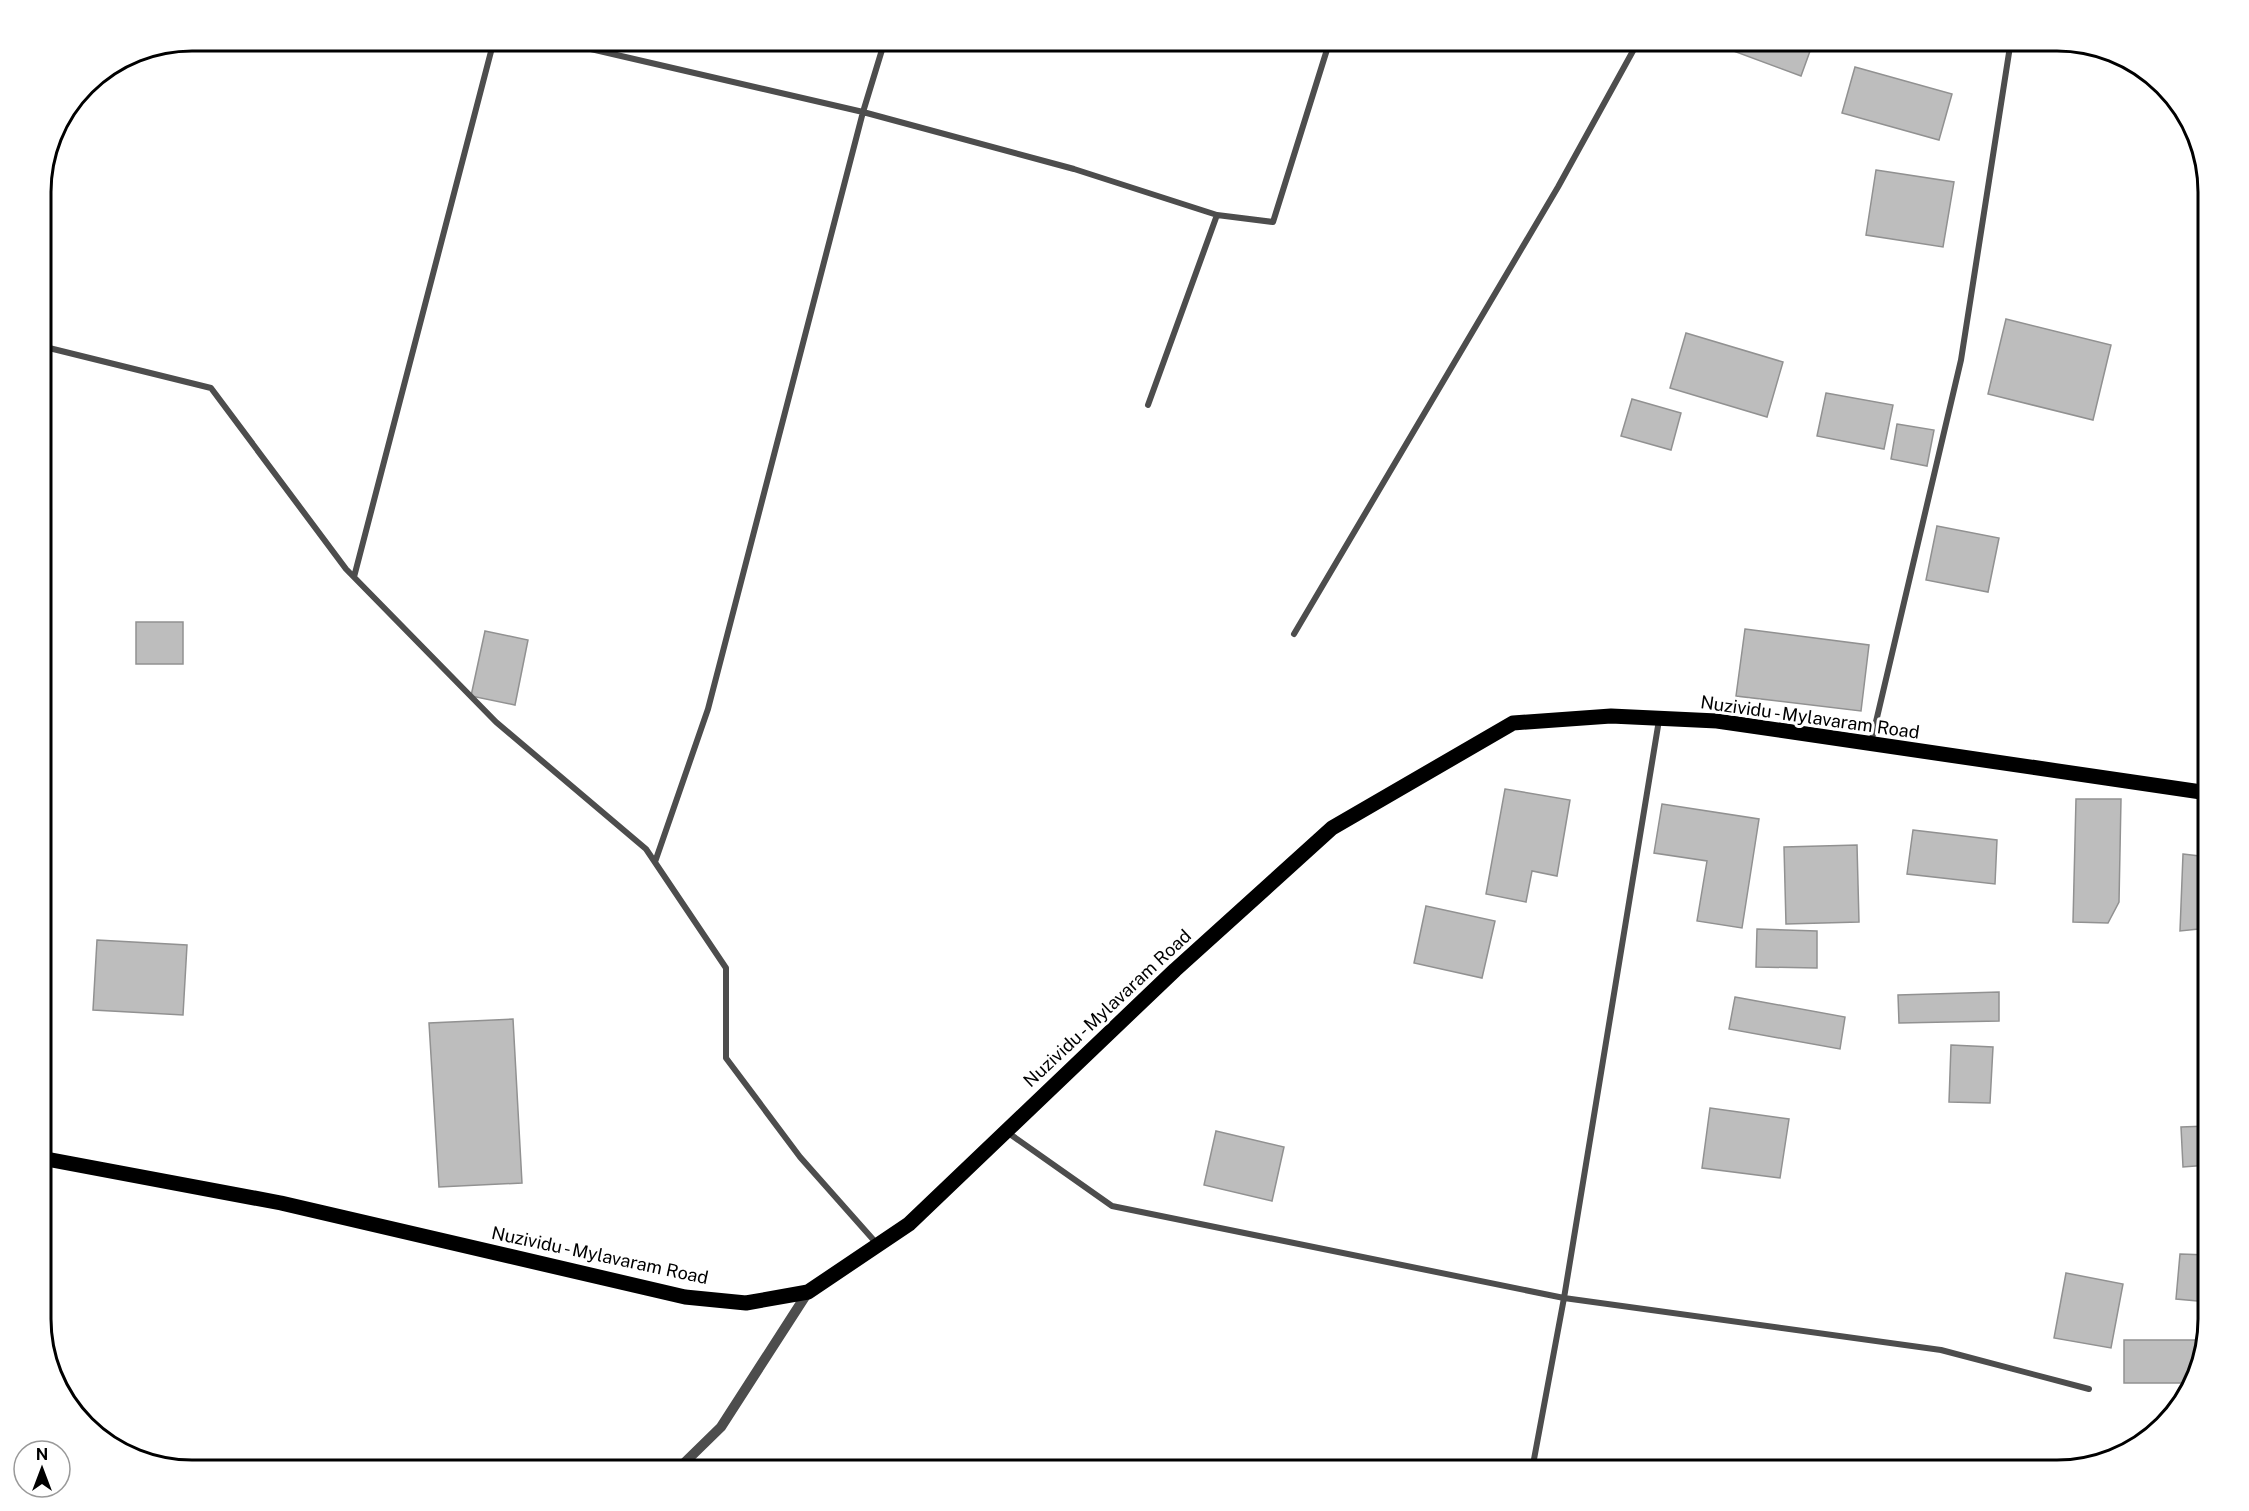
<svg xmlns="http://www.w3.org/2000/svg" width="2249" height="1511" font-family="'Public Sans',sans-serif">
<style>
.building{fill:#bdbdbd;stroke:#919191;stroke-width:1.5}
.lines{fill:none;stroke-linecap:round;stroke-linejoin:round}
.minor{stroke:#4d4d4d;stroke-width:6}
.tertiary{stroke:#4d4d4d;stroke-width:10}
.primary{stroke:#000;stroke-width:15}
.labels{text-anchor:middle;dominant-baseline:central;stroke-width:6;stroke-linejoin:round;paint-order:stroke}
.street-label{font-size:18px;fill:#000;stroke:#fff}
.rim{fill:none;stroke:#000;stroke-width:3}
</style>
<rect width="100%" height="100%" fill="#fff"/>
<path class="building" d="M 1704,40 L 1814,40 L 1801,76 Z
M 1855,67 L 1952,94 L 1939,140 L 1842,113 Z
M 1876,170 L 1954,182 L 1943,247 L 1866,235 Z
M 2006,319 L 2111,345 L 2093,420 L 1988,394 Z
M 1686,333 L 1783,362 L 1767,417 L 1670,388 Z
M 1826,393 L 1893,405 L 1884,449 L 1817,436 Z
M 1632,399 L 1681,413 L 1671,450 L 1621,436 Z
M 1897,424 L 1934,430 L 1927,466 L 1891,459 Z
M 1937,526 L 1999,538 L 1988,592 L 1926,580 Z
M 136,622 L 183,622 L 183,664 L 136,664 Z
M 1745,629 L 1869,645 L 1861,711 L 1736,696 Z
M 485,631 L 528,640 L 515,705 L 471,696 Z
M 1505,789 L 1570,800 L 1557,876 L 1532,871 L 1526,902 L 1486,894 Z
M 2076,799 L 2121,799 L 2119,902 L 2108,923 L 2073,922 Z
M 1662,804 L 1759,819 L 1742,928 L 1697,921 L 1707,861 L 1654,853 Z
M 1913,830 L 1997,840 L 1995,884 L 1907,874 Z
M 1857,845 L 1859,922 L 1786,924 L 1784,847 Z
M 2183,854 L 2208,857 L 2208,928 L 2180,931 Z
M 1426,906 L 1495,921 L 1482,978 L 1414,963 Z
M 1757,929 L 1817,931 L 1817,968 L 1756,967 Z
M 97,940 L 187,945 L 183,1015 L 93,1010 Z
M 1999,992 L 1999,1021 L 1899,1023 L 1898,995 Z
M 1735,997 L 1845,1017 L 1840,1049 L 1729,1029 Z
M 513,1019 L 522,1183 L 439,1187 L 429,1023 Z
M 1951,1045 L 1993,1047 L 1990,1103 L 1949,1102 Z
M 1710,1108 L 1789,1119 L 1780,1178 L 1702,1168 Z
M 2208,1126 L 2208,1165 L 2183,1167 L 2181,1127 Z
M 1216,1131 L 1284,1147 L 1272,1201 L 1204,1185 Z
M 2180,1254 L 2208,1255 L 2208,1302 L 2176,1299 Z
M 2066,1273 L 2123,1284 L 2111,1348 L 2054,1338 Z
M 2124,1340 L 2197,1340 L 2197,1356 L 2189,1383 L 2124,1383 Z"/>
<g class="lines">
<path class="minor" d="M 552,40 L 863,112 L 1074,169 L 1217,215 L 1148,405
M 1217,215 L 1273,222 L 1330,40
M 41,346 L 211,388 L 346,569 L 496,722 L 646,849 L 726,968 L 726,1058 L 800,1157 L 878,1245
M 354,577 L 494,40
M 1294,634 L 1558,187 L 1639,40
M 1871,743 L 1961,360 L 2011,40
M 655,862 L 708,709 L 863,112 L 885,40
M 1007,1132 L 1112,1206 L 1564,1298 L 1941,1350 L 2089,1389
M 1532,1470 L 1564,1298 L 1659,720"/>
<path class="tertiary" d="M 677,1470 L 721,1427 L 808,1292"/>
<path class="primary" d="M 41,1158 L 281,1203 L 685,1297 L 746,1303 L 808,1292 L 909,1224 L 1175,970 L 1332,828 L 1513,723 L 1611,716 L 1717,721 L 2208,793"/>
</g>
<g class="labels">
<g class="street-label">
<text transform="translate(1810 717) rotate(8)">Nuzividu - Mylavaram Road</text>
<text transform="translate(1107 1008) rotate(-43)">Nuzividu - Mylavaram Road</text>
<text transform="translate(600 1255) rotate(12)">Nuzividu - Mylavaram Road</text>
</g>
</g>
<path d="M0 0H2249V1511H0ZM192 51H2057A141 141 0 0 1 2198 192V1319A141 141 0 0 1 2057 1460H192A141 141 0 0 1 51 1319V192A141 141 0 0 1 192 51Z" fill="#fff" fill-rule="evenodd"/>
<path class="rim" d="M192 51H2057A141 141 0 0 1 2198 192V1319A141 141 0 0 1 2057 1460H192A141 141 0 0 1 51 1319V192A141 141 0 0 1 192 51Z"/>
<g transform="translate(42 1469)"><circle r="28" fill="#ffffff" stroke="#999999" stroke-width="1.5"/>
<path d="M0-4.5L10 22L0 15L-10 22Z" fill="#000000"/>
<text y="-9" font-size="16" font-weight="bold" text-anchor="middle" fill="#000000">N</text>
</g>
</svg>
